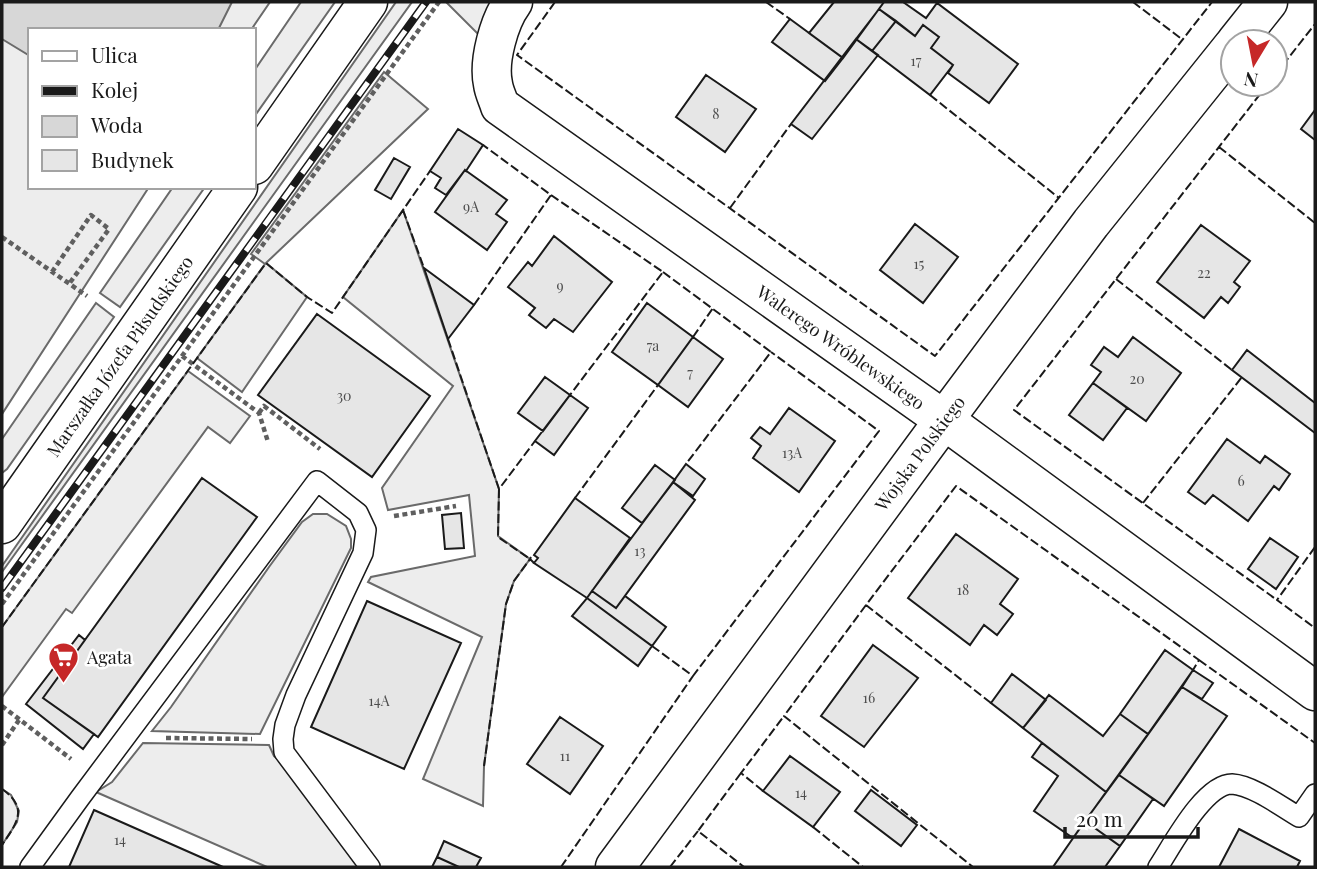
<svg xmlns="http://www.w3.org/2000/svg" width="1317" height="869" font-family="'Playfair Display',serif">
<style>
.built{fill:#ededed;stroke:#6a6a6a;stroke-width:2}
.water{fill:#d7d7d7;stroke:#6a6a6a;stroke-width:2}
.building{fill:#e6e6e6;stroke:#1a1a1a;stroke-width:2}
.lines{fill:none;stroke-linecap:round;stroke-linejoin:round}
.lane-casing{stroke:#1a1a1a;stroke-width:22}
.street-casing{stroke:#1a1a1a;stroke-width:41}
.secondary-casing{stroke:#1a1a1a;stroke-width:41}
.path{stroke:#5f5f5f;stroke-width:4.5;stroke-dasharray:5 3.5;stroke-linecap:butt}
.lane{stroke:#fff;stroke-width:19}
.street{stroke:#fff;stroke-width:38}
.secondary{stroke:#fff;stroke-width:38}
.rail-casing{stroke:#1a1a1a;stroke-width:8}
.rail{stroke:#fff;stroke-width:5;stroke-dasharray:16;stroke-linecap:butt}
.fence{stroke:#1a1a1a;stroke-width:2;stroke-dasharray:9 3.5;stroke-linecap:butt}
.labels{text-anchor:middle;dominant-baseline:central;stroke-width:5;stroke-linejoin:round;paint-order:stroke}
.number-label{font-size:14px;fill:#4d4d4d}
.street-label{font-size:18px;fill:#1a1a1a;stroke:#fff}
.poi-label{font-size:18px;fill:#1a1a1a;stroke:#fff;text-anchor:start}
</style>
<rect width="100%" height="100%" fill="#fff"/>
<path class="built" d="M 2,2 L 270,2 L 251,30 L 30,30 L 30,187 L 149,187 L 2,414 Z
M 301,2 L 335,2 L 254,117 L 254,71 Z
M 396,2 L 412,2 L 2,572 L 2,566 Z
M 446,2 L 499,2 L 486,42 Z
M 384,72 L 428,109 L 266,263 L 307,297 L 242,392 L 197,358 L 265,264 L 251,254 Z
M 173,187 L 205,187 L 120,307 L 100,293 Z
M 403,210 L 499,489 L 498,536 L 530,559 L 514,581 L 506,604 L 484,766 L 483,806 L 423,779 L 482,637 L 368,582 L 371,577 L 475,556 L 469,495 L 388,510 L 382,488 L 453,386 L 343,297 Z
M 96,303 L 114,317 L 7,469 L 2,473 L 2,439 Z
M 188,371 L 250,416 L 230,443 L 208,427 L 72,613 L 66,609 L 2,697 L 2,627 Z
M 313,514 L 327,514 L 346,526 L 351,539 L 351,548 L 260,734 L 152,731 L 171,707 L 269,567 L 302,522 Z
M 143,743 L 269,745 L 274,756 L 284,764 L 362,867 L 267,867 L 96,792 L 112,782 Z
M 2,789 L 11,795 L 19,811 L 17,822 L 2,845 Z"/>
<path class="water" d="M 2,2 L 232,2 L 218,30 L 30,30 L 30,56 L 2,39 Z"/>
<path class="building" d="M 834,2 L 884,2 L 843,58 L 809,33 Z
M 884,2 L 903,2 L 926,18 L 937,3 L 1018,64 L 989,103 L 948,73 L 953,65 L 931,48 L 939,37 L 923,25 L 915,36 L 879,9 Z
M 879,9 L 896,21 L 872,51 L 856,39 Z
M 790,19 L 843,58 L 825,81 L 772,42 Z
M 896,21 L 915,36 L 923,25 L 939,37 L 931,48 L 953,65 L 930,95 L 872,51 Z
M 856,39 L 878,55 L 812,139 L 791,124 Z
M 706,75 L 756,109 L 725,152 L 676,117 Z
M 1315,110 L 1315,140 L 1301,129 Z
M 458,129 L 483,145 L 466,171 L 465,170 L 446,195 L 435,188 L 441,178 L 430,171 Z
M 394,158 L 410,167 L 391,199 L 375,190 Z
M 465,170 L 507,200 L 496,214 L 507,222 L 487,250 L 435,212 Z
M 915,224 L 958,257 L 923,303 L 880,270 Z
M 1201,225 L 1250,261 L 1234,282 L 1240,287 L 1228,303 L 1221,297 L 1204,318 L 1157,282 Z
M 554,236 L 612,282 L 573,332 L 554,319 L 546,328 L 529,315 L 535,308 L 508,287 L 528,262 L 532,266 Z
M 424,268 L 474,305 L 448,339 Z
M 647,303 L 693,337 L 658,385 L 612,352 Z
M 317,314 L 430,396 L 372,477 L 258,395 Z
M 693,337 L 723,359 L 688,407 L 658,385 Z
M 1133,337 L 1181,373 L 1146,421 L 1093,383 L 1101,372 L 1091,365 L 1104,347 L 1118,357 Z
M 1247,350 L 1315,403 L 1315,433 L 1232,370 Z
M 545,377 L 570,395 L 543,431 L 518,413 Z
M 1093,383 L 1127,408 L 1103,440 L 1069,415 Z
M 570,395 L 588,408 L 554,455 L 535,441 Z
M 789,408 L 835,441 L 799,492 L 753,458 L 761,446 L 751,438 L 760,427 L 770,434 Z
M 1227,439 L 1260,463 L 1265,456 L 1290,474 L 1279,490 L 1274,486 L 1248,521 L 1213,495 L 1205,504 L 1188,492 Z
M 686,464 L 705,479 L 693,496 L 673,482 Z
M 655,465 L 675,480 L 642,523 L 622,508 Z
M 202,478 L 257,517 L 98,737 L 43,698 Z
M 673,482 L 695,500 L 616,608 L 592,591 Z
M 575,498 L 630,538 L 587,598 L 534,563 L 538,558 L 534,555 Z
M 461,513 L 464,548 L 445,549 L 442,515 Z
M 956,534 L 1018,579 L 1000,604 L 1013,614 L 997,635 L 984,625 L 970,645 L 908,598 Z
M 1270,538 L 1298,557 L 1276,589 L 1248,569 Z
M 592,591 L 616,608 L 625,596 L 666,627 L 652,646 L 587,598 Z
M 587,598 L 652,646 L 638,666 L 572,616 Z
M 367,601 L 461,643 L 404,769 L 311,727 Z
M 79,635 L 85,640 L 43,698 L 94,734 L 83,749 L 26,704 Z
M 873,645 L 918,678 L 864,747 L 821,716 Z
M 1165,650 L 1193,670 L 1148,734 L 1120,714 Z
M 1193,670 L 1213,683 L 1202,699 L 1182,687 Z
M 1012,674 L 1046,700 L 1023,728 L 991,703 Z
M 1182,687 L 1227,716 L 1164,806 L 1119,775 Z
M 1049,695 L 1103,736 L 1120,714 L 1148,734 L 1106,792 L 1023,728 Z
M 560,717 L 603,746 L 570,794 L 527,764 Z
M 1042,743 L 1106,792 L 1073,838 L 1034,811 L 1058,776 L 1032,757 Z
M 790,756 L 840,792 L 813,827 L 763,791 Z
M 1119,775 L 1153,799 L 1120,846 L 1085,821 Z
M 871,790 L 917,825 L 901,846 L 855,811 Z
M 94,810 L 223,867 L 69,867 Z
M 1085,821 L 1120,846 L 1105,867 L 1053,867 Z
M 1239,829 L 1300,861 L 1297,867 L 1219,867 Z
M 444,841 L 481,858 L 476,867 L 459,867 L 437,857 Z
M 437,857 L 459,867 L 432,867 Z"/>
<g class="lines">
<defs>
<path id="lane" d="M 30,867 L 80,798 L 317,481 L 358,513 L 366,530 L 363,553 L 296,695 L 285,725 L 283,739 L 284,752 L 370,867
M 1158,867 C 1172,846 1204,784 1232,784 C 1252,785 1282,807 1299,817 L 1315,794"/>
<g id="street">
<path id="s1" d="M 513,2 C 499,21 488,61 493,84 C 494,92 498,99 500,106 L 944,420 L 1315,691"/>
<path d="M 1236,42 L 1268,2"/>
<path id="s2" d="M 615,867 L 944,420 L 1091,223 L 1233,46"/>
</g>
<g id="secondary">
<path d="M 254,165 L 368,2"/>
<path id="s3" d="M 2,524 L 238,187"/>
</g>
</defs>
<use href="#lane" class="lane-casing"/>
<use href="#street" class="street-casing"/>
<use href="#secondary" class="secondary-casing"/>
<path class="path" d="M 2,237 L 87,296
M 52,272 L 91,215 L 109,229 L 69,284
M 182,356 L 259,413 L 268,442
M 259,413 L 264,406 L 320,449
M 394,516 L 456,506
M 2,604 L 439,2
M 2,706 L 71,759
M 166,738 L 252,739
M 2,745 L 19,720"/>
<use href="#lane" class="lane"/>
<use href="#street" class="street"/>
<use href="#secondary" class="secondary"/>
<defs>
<path id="rail" d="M 2,588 L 426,2"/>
</defs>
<use href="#rail" class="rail-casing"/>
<use href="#rail" class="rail"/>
<path class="fence" d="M 555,2 L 517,55 L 935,356 L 1212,2
M 766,2 L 790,19
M 1133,2 L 1183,40
M 1275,75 L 1315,24
M 1268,84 L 1014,410 L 1277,600
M 930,95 L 1059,198
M 1219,147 L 1315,223
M 551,195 L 663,272 L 570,395
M 730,208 L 791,124
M 403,210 L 424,268
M 663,272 L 771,352 L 686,464
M 1116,279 L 1232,370
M 474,305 L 551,195 L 483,145
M 693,337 L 713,308
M 448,339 L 499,489 L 535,441
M 499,489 L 498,537 L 530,559 L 531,557
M 575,498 L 658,385
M 1143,503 L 1242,377
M 1315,547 L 1277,600 L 1315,628
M 866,605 L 784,716 L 973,867
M 2,627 L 266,263 L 307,297 L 332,313 L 430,171
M 652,646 L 693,676 L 879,431 L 771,352
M 1199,660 L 1315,743
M 991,703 L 866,605 L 956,486 L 1199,660 L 1193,670
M 484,766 L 506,604 L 514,581 L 530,559 L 534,563
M 741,773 L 698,831 L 744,867
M 2,789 C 29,808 17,823 2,845
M 763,791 L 741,773 L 784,716
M 813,827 L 863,867
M 561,867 L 693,676
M 670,867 L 698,831"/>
</g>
<defs>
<symbol id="supermarket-pin" viewBox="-11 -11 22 30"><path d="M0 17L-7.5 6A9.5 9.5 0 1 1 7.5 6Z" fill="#c62828" stroke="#fff"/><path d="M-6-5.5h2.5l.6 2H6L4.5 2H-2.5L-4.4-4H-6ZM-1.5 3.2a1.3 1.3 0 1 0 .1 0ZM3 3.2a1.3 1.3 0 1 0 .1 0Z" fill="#fff"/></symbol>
</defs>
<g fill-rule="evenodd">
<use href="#supermarket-pin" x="46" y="640" width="35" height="47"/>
</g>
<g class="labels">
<g class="number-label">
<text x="916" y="60">17</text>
<text x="716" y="113">8</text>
<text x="471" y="206">9A</text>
<text x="919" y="263">15</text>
<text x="1204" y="272">22</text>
<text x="560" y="285">9</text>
<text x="653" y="345">7a</text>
<text x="690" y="372">7</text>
<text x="1137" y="378">20</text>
<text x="344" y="395">30</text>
<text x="792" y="452">13A</text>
<text x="1241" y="480">6</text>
<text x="640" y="550">13</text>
<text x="963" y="589">18</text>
<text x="869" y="697">16</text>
<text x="379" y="700">14A</text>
<text x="565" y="755">11</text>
<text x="801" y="792">14</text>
<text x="120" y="839">14</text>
</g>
<g class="street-label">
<text stroke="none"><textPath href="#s1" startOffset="527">Walerego Wróblewskiego</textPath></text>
<text stroke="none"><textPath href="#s3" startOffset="205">Marszałka Józefa Piłsudskiego</textPath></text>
<text stroke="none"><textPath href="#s2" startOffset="514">Wojska Polskiego</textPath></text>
</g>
<g class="poi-label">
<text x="87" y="657">Agata</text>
</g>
</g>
<rect width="1317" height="869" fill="none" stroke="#1a1a1a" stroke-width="7"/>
<rect x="28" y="28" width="228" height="161" fill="#ffffff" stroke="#a3a3a3" stroke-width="2"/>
<rect x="42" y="51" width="35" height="10" fill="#ffffff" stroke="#a3a3a3" stroke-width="2"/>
<text x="91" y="63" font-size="21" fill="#1a1a1a">Ulica</text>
<rect x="42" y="86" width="35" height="10" fill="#1a1a1a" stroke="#a3a3a3" stroke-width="2"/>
<text x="91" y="98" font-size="21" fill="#1a1a1a">Kolej</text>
<rect x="42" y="116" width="35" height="21" fill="#d7d7d7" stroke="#a3a3a3" stroke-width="2"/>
<text x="91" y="133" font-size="21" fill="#1a1a1a">Woda</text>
<rect x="42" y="150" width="35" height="21" fill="#e6e6e6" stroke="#a3a3a3" stroke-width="2"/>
<text x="91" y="168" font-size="21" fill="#1a1a1a">Budynek</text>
<g transform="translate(1254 63) rotate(190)"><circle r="33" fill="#ffffff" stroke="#a3a3a3" stroke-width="2"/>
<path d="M0-5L12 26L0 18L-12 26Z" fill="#c62828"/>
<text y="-10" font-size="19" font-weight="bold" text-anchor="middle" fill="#1a1a1a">N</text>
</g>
<path d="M1065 827v10h133v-10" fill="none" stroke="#1a1a1a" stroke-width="3.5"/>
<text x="1076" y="827" font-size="21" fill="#1a1a1a" stroke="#ffffff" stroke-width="5" paint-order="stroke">20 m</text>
</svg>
